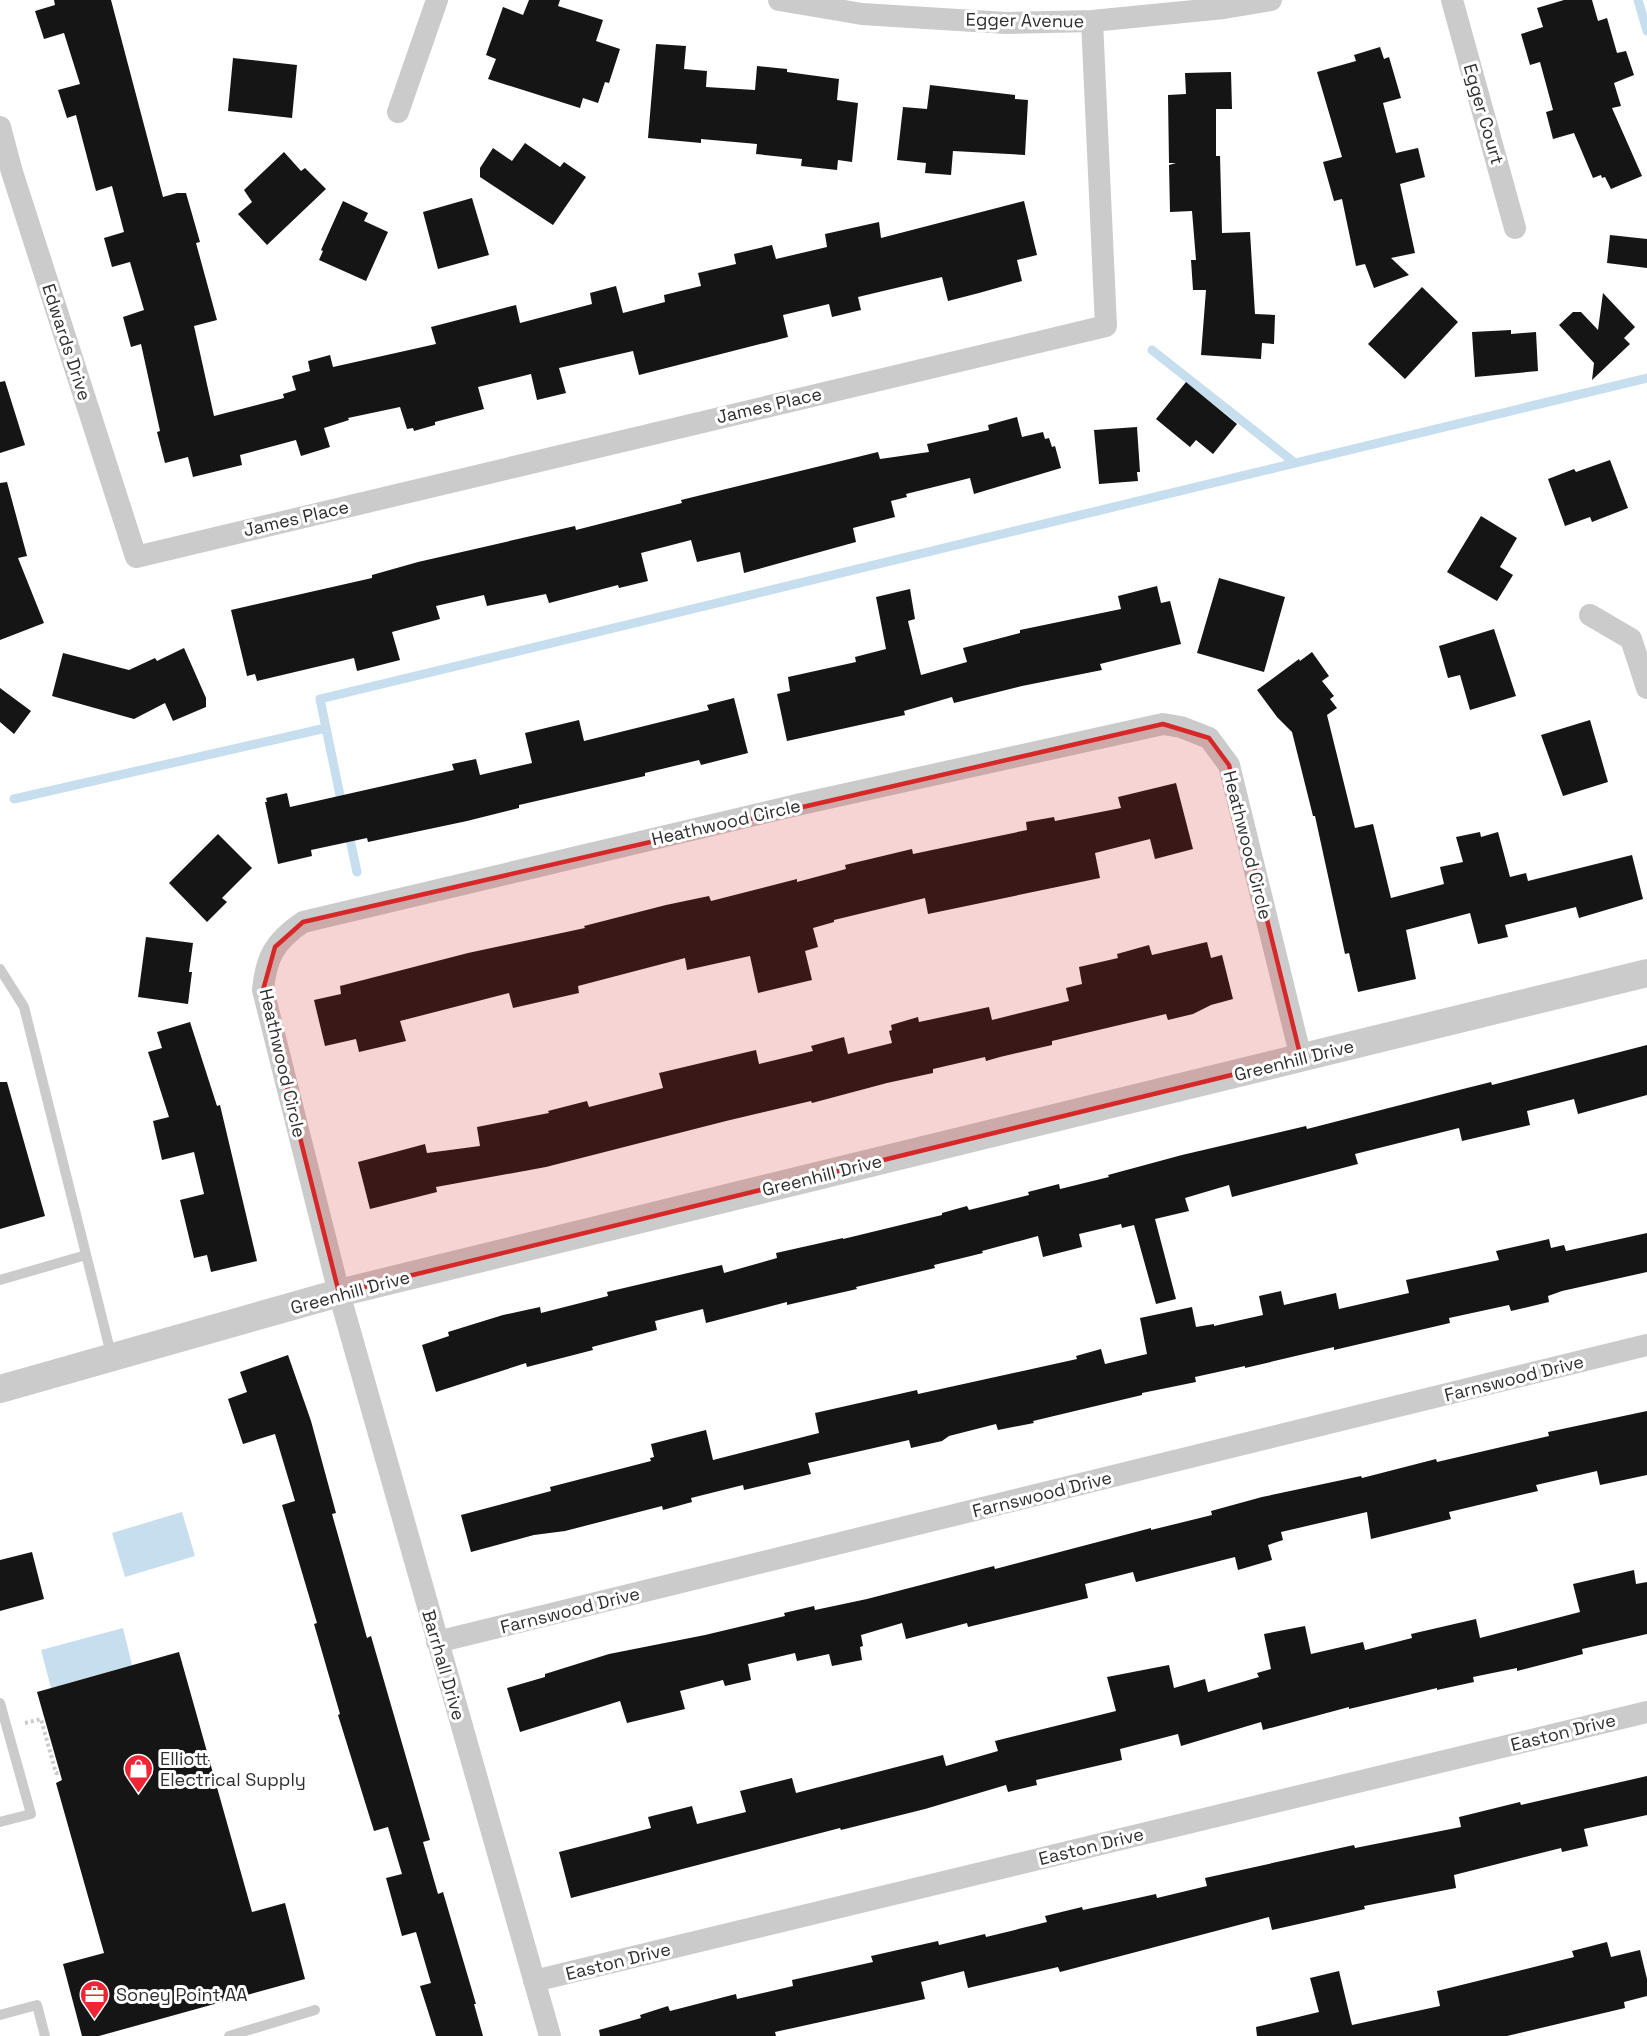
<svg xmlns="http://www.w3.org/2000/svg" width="1647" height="2036" font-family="'Space Grotesk',sans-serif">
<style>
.water{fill:#c6deee}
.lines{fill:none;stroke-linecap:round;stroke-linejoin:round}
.stream{stroke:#c6deee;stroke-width:9}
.building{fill:#151515}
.path{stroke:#cbcbcb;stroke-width:4;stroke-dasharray:3 3;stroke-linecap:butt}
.service{stroke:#cbcbcb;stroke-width:10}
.minor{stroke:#cbcbcb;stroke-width:22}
.tertiary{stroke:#cbcbcb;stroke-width:28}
.marked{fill:#d62828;fill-opacity:0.2;stroke:#d62828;stroke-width:4.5;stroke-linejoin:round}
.labels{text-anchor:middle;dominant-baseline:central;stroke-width:6;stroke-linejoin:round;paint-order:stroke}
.street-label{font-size:18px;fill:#2e2e2e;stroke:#fff}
.poi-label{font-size:18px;fill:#2e2e2e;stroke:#fff;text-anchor:start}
</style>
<rect width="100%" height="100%" fill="#fff"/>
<path class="water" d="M 182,1512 L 195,1556 L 125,1577 L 112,1533 Z
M 123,1628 L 132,1665 L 51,1688 L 41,1650 Z"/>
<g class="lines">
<path class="stream" d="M 1638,0 L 1647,31
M 1152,350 L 1295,463
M 326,728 L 342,805
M 14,799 L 326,728 L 320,699 L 1647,378
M 348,830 L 357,872"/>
</g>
<path class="building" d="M 54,0 L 111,0 L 163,197 L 177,193 L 186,193 L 200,242 L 196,243 L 217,320 L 194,326 L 214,416 L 284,398 L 283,394 L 296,390 L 292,376 L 310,371 L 308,361 L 330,355 L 333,367 L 436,344 L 431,327 L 516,305 L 520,323 L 592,304 L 590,293 L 616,286 L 623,313 L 665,302 L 664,295 L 701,286 L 698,273 L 736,264 L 734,254 L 772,245 L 776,259 L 827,247 L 825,234 L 879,222 L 881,238 L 1024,201 L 1037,255 L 1017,260 L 1022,281 L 979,293 L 948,301 L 942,277 L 858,297 L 861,310 L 832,317 L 829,304 L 783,315 L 788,337 L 639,375 L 633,351 L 559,368 L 566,393 L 537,400 L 531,374 L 478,387 L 484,409 L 435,422 L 435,425 L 414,431 L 413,428 L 407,429 L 400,407 L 348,418 L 349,420 L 324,428 L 330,447 L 301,456 L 296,440 L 240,455 L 242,465 L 193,477 L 188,457 L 165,463 L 157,432 L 160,431 L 141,344 L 131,347 L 123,317 L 144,310 L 130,262 L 112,267 L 104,238 L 124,232 L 112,186 L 96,191 L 76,115 L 67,118 L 58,90 L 80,84 L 64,33 L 44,39 L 35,11 L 55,5 Z
M 529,0 L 560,0 L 558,6 L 603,20 L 596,41 L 620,49 L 609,83 L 605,82 L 598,103 L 583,98 L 580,108 L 488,79 L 496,59 L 486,55 L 503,7 L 523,15 Z
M 1564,0 L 1592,0 L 1598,21 L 1607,18 L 1617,53 L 1626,51 L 1634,75 L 1614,83 L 1621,106 L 1612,108 L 1642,176 L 1611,189 L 1605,177 L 1602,178 L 1601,175 L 1593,178 L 1574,133 L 1553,139 L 1546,112 L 1553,110 L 1540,62 L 1530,65 L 1521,34 L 1543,27 L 1537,8 Z
M 656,44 L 686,46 L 684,69 L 707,71 L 706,87 L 755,90 L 757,66 L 787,69 L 787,72 L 839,79 L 837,100 L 858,103 L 852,162 L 838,160 L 837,170 L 801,166 L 802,159 L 756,154 L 757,144 L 701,139 L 701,143 L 648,138 Z
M 1380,47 L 1384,59 L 1389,57 L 1401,98 L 1383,103 L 1396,153 L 1418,148 L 1425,177 L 1400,184 L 1415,253 L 1391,258 L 1409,275 L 1374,288 L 1365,264 L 1356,266 L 1342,199 L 1334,201 L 1323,162 L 1342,157 L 1317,72 L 1356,61 L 1354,55 Z
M 233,58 L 297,65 L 292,118 L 228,111 Z
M 1231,72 L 1232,109 L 1216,109 L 1216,156 L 1220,156 L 1222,233 L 1250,232 L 1255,314 L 1275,315 L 1274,344 L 1262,343 L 1261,359 L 1201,355 L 1206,290 L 1193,290 L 1191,260 L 1196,260 L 1192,211 L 1170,212 L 1169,165 L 1176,163 L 1169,163 L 1168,95 L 1186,94 L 1185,73 Z
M 930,85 L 1015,95 L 1015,99 L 1028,100 L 1025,155 L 953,151 L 951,175 L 925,173 L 926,163 L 897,160 L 903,107 L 927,109 Z
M 525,143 L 560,167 L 564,162 L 586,177 L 553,225 L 480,177 L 480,168 L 493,148 L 512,161 Z
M 284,152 L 301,171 L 305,168 L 326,189 L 267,245 L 238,214 L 252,202 L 244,190 Z
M 472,198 L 489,255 L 438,269 L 423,212 Z
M 343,201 L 368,213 L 364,221 L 388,232 L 366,281 L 319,260 L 323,251 L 321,250 Z
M 1610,235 L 1647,239 L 1647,268 L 1607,263 Z
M 1422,287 L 1458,322 L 1405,379 L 1368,344 Z
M 1603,293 L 1635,327 L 1624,338 L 1630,344 L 1592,380 L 1594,363 L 1559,325 L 1573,312 L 1581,312 L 1598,330 Z
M 1511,330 L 1511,334 L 1536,332 L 1538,371 L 1475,377 L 1472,332 Z
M 5,381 L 25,445 L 0,453 L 0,382 Z
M 1186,382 L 1237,424 L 1213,454 L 1196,440 L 1190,447 L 1156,419 Z
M 1017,417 L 1022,437 L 1043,432 L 1045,439 L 1049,438 L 1052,447 L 1055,446 L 1061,468 L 974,494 L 970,478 L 906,494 L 907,497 L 891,501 L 895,517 L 853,528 L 856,542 L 744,573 L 740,552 L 697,562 L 691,540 L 641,553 L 648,581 L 619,588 L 618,585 L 549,603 L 546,594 L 487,606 L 484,595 L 436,606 L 440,619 L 392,632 L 400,660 L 357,671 L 354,658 L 257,681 L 255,674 L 247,676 L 231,610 L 372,578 L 372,575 L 418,562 L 575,526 L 576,530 L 682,503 L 681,500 L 878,452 L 880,459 L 929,452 L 927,444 L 989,430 L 988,425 Z
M 1137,427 L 1140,472 L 1137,472 L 1138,481 L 1099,484 L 1094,430 Z
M 1610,460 L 1628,508 L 1592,522 L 1590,517 L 1565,526 L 1548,479 L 1574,469 L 1576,472 Z
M 7,482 L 27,556 L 18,558 L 44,623 L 0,640 L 0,483 Z
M 1481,516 L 1517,538 L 1500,567 L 1513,575 L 1497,601 L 1447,572 Z
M 1219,578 L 1285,597 L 1264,672 L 1197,653 Z
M 1157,586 L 1161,603 L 1170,601 L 1181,644 L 1100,664 L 1102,670 L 1022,686 L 954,703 L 952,697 L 904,711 L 905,715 L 787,741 L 777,694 L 790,691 L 788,677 L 856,662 L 855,657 L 886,649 L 876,597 L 910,589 L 915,619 L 908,621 L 921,675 L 967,662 L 963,648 L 1020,633 L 1020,630 L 1121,609 L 1118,596 Z
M 1494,629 L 1516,696 L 1470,710 L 1460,675 L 1448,678 L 1439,646 Z
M 184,648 L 206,698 L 206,707 L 173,721 L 165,703 L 134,719 L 52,696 L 63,653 L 129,670 L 155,658 L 157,661 Z
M 1312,652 L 1329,676 L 1322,681 L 1334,696 L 1330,699 L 1337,708 L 1327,715 L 1355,828 L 1373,824 L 1391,898 L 1444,884 L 1440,867 L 1463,862 L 1456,837 L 1480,832 L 1481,837 L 1498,832 L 1510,877 L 1526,873 L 1528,881 L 1632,855 L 1643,899 L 1579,918 L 1576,907 L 1505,925 L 1508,937 L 1478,944 L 1470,913 L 1406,930 L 1416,979 L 1358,992 L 1349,953 L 1345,954 L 1315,816 L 1313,816 L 1292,732 L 1277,717 L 1257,690 L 1299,659 L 1300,661 Z
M 0,688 L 31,711 L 14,734 L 0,722 Z
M 734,698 L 748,753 L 701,765 L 699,760 L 645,773 L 645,776 L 519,805 L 519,808 L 467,821 L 368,842 L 367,838 L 311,850 L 312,856 L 278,864 L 265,802 L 267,802 L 266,798 L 287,793 L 290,807 L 454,770 L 452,764 L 476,759 L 480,775 L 532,763 L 525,733 L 579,720 L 584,741 L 709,710 L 707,705 Z
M 1590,720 L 1608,782 L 1563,796 L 1541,735 Z
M 1176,783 L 1193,849 L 1155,859 L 1150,839 L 1095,853 L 1100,878 L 928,914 L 925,898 L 834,920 L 834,922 L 813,928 L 818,947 L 805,951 L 812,980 L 758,993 L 750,956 L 687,970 L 685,958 L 578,986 L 579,993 L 513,1008 L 509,993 L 400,1021 L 406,1041 L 359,1052 L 356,1039 L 325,1046 L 314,1000 L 341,994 L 340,986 L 468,953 L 585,928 L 584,926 L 666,905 L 709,896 L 711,901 L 797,879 L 797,882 L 846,869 L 845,865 L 912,849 L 913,854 L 1027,830 L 1026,822 L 1054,817 L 1055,821 L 1121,808 L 1118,797 Z
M 218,834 L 252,868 L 222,898 L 227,902 L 207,922 L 169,883 Z
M 146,937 L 193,943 L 189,972 L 192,972 L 188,1004 L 138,997 Z
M 1207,942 L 1211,958 L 1222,955 L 1233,999 L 1211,1005 L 1193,1014 L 1168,1020 L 1166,1014 L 1052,1041 L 1052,1045 L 1000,1057 L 986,1061 L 985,1057 L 933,1069 L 933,1073 L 887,1083 L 812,1103 L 811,1101 L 726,1121 L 546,1167 L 436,1187 L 437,1192 L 370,1209 L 358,1162 L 425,1144 L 427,1153 L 480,1146 L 477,1127 L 549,1113 L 548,1111 L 587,1101 L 589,1107 L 663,1088 L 659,1073 L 756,1050 L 759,1064 L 813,1051 L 811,1046 L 844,1037 L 848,1054 L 892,1043 L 889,1031 L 892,1030 L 891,1025 L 918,1017 L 919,1022 L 989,1007 L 992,1020 L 1069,1001 L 1066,988 L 1082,984 L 1079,967 L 1118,958 L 1117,954 L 1149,945 L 1152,955 Z
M 190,1022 L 217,1106 L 220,1105 L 257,1261 L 211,1272 L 207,1255 L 194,1258 L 180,1200 L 204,1194 L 194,1152 L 162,1160 L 153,1121 L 169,1117 L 148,1052 L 162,1048 L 157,1032 Z
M 1647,1045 L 1647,1095 L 1578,1114 L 1574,1099 L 1527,1111 L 1530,1125 L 1462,1141 L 1459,1128 L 1355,1154 L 1358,1164 L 1232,1197 L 1229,1185 L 1185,1198 L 1189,1211 L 1155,1219 L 1176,1299 L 1156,1304 L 1134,1225 L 1122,1228 L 1121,1224 L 1079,1234 L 1082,1247 L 1043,1257 L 1038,1236 L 982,1251 L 983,1253 L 934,1265 L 935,1268 L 856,1287 L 857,1289 L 787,1305 L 787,1302 L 706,1323 L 703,1309 L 655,1321 L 657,1330 L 592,1347 L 593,1350 L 527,1367 L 526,1363 L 436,1392 L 422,1345 L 449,1336 L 448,1332 L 503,1315 L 540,1307 L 541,1313 L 608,1296 L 607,1292 L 722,1265 L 724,1273 L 777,1258 L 776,1253 L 843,1238 L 843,1239 L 942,1215 L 942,1213 L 967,1206 L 969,1210 L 1029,1195 L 1028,1192 L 1059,1184 L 1060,1189 L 1109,1177 L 1108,1175 L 1182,1155 L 1306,1126 L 1307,1129 L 1451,1092 L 1491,1082 L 1492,1085 Z
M 0,1082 L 7,1082 L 45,1216 L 0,1229 Z
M 1647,1233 L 1647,1272 L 1562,1291 L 1548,1296 L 1549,1302 L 1511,1311 L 1509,1305 L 1449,1318 L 1450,1323 L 1334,1350 L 1334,1347 L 1245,1368 L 1245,1366 L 1195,1377 L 1196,1382 L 1142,1393 L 1142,1395 L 1033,1421 L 1034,1423 L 998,1430 L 996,1424 L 949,1436 L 942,1441 L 911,1448 L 909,1440 L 808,1463 L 811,1474 L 744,1490 L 743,1485 L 691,1498 L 692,1502 L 663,1510 L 662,1506 L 565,1531 L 534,1535 L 471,1552 L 461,1515 L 551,1491 L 550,1487 L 651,1461 L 650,1458 L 654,1457 L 651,1444 L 706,1430 L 713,1460 L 819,1433 L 815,1413 L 917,1390 L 918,1394 L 1077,1359 L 1076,1356 L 1101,1349 L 1105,1364 L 1147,1354 L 1140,1318 L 1192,1307 L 1196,1327 L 1214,1324 L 1214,1326 L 1263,1315 L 1259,1296 L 1281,1291 L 1284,1305 L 1336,1293 L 1339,1309 L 1409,1293 L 1406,1280 L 1499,1260 L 1496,1251 L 1549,1239 L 1551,1248 L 1564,1245 L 1566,1251 Z
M 288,1355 L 311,1421 L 336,1513 L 332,1514 L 367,1638 L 371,1636 L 430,1840 L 423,1842 L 438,1894 L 443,1892 L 476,2004 L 474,2004 L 483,2036 L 436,2036 L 420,1986 L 431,1983 L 416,1932 L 402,1936 L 386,1878 L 402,1874 L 388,1827 L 374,1831 L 338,1715 L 340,1714 L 314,1624 L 317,1623 L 282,1505 L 295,1501 L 275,1434 L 243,1444 L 228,1399 L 247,1392 L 240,1372 Z
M 1647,1411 L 1647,1475 L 1600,1485 L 1597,1471 L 1536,1485 L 1538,1491 L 1449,1512 L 1451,1519 L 1371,1539 L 1367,1512 L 1281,1532 L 1283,1540 L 1268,1545 L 1272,1560 L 1238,1570 L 1235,1557 L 1136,1582 L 1133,1572 L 1085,1584 L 1088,1598 L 968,1627 L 967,1623 L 906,1639 L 902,1623 L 861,1635 L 863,1646 L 860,1647 L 862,1660 L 832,1666 L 829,1654 L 797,1661 L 795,1653 L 748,1664 L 751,1680 L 725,1686 L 723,1680 L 680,1691 L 685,1709 L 627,1723 L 620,1701 L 520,1732 L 507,1688 L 545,1677 L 545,1674 L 609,1654 L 705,1635 L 785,1616 L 784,1613 L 814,1606 L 815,1610 L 867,1599 L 994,1566 L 995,1569 L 1151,1528 L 1151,1530 L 1212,1515 L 1211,1511 L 1262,1497 L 1361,1476 L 1362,1478 L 1436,1459 L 1437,1462 L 1549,1436 L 1548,1432 Z
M 32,1552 L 44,1599 L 0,1611 L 0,1560 Z
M 1634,1570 L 1636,1584 L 1647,1582 L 1647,1634 L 1582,1649 L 1583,1654 L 1517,1671 L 1517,1668 L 1473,1677 L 1474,1682 L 1437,1690 L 1437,1688 L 1349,1709 L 1349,1707 L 1263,1730 L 1261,1722 L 1181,1746 L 1178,1734 L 1120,1749 L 1122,1760 L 1036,1780 L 1037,1785 L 1008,1792 L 1006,1785 L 925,1809 L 841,1830 L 840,1828 L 571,1898 L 559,1852 L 651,1828 L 648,1817 L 692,1806 L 697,1824 L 746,1812 L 740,1791 L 792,1778 L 796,1793 L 943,1755 L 946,1766 L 998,1751 L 995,1741 L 1116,1711 L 1107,1677 L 1169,1665 L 1174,1688 L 1205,1679 L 1208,1692 L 1259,1677 L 1257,1673 L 1271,1669 L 1264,1634 L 1305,1626 L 1311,1654 L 1363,1642 L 1365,1650 L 1412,1638 L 1411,1634 L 1476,1619 L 1480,1638 L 1580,1612 L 1573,1584 Z
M 179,1652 L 252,1912 L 285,1903 L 305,1979 L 99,2036 L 82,2036 L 63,1964 L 104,1953 L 56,1783 L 62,1780 L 37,1692 Z
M 1647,1776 L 1647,1815 L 1584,1829 L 1588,1846 L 1562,1852 L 1561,1848 L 1454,1875 L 1456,1888 L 1364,1906 L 1365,1909 L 1272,1930 L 1269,1917 L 1060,1972 L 1058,1967 L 968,1988 L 964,1971 L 921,1982 L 925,1999 L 775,2032 L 776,2036 L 600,2036 L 599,2030 L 641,2018 L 640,2015 L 668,2006 L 670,2011 L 736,1994 L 737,1999 L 793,1986 L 792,1980 L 873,1962 L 871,1956 L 938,1941 L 939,1945 L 985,1934 L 986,1937 L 1047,1922 L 1045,1916 L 1082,1907 L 1083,1910 L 1156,1894 L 1157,1898 L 1207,1886 L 1205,1878 L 1354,1845 L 1355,1848 L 1461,1827 L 1459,1817 L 1520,1802 L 1521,1805 Z
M 1607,1942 L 1611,1957 L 1640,1950 L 1647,1979 L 1647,1996 L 1624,2002 L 1625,2008 L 1507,2036 L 1257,2036 L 1256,2027 L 1319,2012 L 1310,1978 L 1339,1971 L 1352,2025 L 1440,2006 L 1437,1991 L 1574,1957 L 1572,1951 Z"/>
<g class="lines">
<path class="path" d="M 25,1723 L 41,1719 L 56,1773 L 61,1773"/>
<path class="service" d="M 0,969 L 24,1007 L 112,1358
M 0,1280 L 86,1255
M 0,1703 L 31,1814 L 0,1822
M 0,2015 L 37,2005 L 45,2036
M 229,2036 L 315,2010"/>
<path class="minor" d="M 779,0 L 862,14 L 1006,23 L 1092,21 L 1224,8 L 1271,0
M 1452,0 L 1515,228
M 398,112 L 437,0
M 0,127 L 12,172 L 136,557 L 1106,326 L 1092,21
M 1590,615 L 1631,639 L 1647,688
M 437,1642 L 1647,1345
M 534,1981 L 1647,1712
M 550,2036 L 339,1293 L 263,990 C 266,957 275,941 303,922 L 801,804 L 1163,724 L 1181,727 L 1209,738 L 1229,765 L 1301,1058"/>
<path class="tertiary" d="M 0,1389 L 339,1293 L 1647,973"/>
</g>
<path class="marked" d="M 1163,724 L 1209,738 L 1229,765 L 1301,1058 L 339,1293 L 263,990 L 275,947 L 303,922 Z"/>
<defs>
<symbol id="shop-pin" viewBox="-11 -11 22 30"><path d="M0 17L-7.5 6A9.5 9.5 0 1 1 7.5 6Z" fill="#f02534" stroke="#fff"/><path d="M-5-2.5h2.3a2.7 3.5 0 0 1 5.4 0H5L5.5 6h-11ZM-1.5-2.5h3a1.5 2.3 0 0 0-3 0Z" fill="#fff"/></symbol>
<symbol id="office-pin" viewBox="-11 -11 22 30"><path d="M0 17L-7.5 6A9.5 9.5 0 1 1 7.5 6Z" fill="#f02534" stroke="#fff"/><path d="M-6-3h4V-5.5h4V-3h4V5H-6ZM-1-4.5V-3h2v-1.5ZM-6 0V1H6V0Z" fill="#fff"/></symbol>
</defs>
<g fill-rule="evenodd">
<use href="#shop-pin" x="122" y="1752" width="33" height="45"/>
<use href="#office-pin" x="78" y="1978" width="33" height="45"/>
</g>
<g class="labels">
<g class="street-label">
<text transform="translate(1025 20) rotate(1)">Egger Avenue</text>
<text transform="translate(1484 114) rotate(74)">Egger Court</text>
<text transform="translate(67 342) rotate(72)">Edwards Drive</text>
<text transform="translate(769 405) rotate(-13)">James Place</text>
<text transform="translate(296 518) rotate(-13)">James Place</text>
<text transform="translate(726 822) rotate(-13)">Heathwood Circle</text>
<text transform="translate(1248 845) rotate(76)">Heathwood Circle</text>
<text transform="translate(1294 1060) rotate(-14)">Greenhill Drive</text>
<text transform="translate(283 1063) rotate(77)">Heathwood Circle</text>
<text transform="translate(822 1175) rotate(-14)">Greenhill Drive</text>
<text transform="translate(350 1292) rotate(-15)">Greenhill Drive</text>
<text transform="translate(1514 1378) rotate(-14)">Farnswood Drive</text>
<text transform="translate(1042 1494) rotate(-14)">Farnswood Drive</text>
<text transform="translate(570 1610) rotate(-14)">Farnswood Drive</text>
<text transform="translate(444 1665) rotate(74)">Barrhall Drive</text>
<text transform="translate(1563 1732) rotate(-14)">Easton Drive</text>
<text transform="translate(1091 1846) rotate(-14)">Easton Drive</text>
<text transform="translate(618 1961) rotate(-14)">Easton Drive</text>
</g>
<g class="poi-label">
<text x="160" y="1758">Elliott<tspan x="160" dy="21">Electrical Supply</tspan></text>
<text x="116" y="1994">Soney Point AA</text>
</g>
</g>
</svg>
